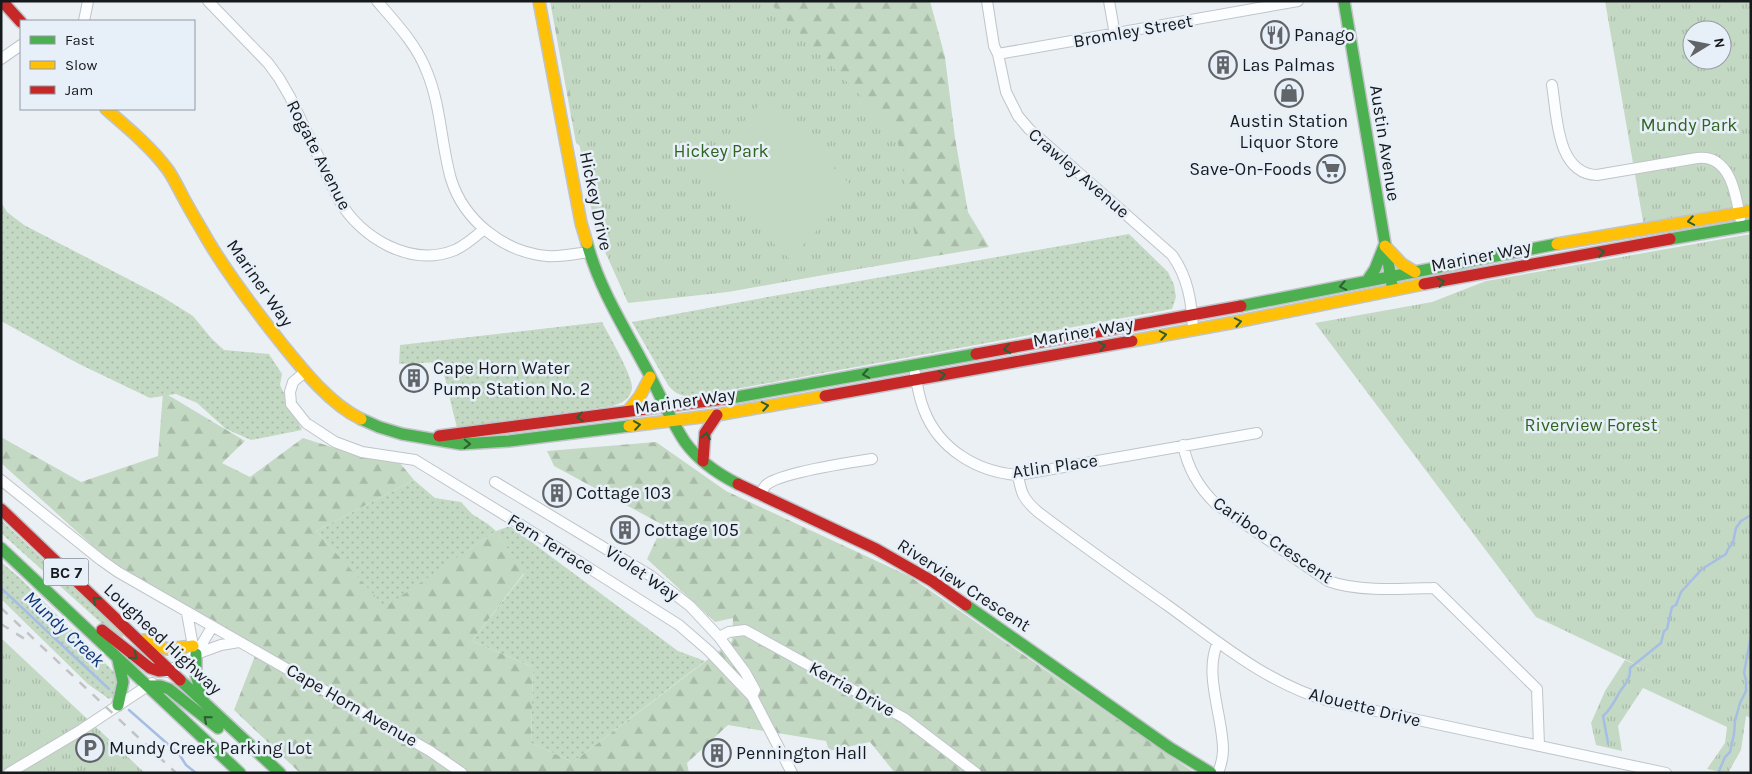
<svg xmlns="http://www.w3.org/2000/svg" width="1752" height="774" font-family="Karla,sans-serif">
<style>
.grass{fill:url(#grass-dots)}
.forest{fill:url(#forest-firs)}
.park{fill:url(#park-tufts);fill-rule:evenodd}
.garden{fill:#c4d9c4}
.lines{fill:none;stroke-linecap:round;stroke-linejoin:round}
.stream{stroke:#a6bee4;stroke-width:2.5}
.street-casing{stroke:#c0c4c8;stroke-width:12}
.fast-casing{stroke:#c0c4c8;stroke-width:14}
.slow-casing{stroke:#c0c4c8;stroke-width:14}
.jam-casing{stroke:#c0c4c8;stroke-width:14}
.street{stroke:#fcfdfe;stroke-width:10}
.fast{stroke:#4caf50;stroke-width:11}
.slow{stroke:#ffc107;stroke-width:11}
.jam{stroke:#c62828;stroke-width:11}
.rail{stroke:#c1c3c5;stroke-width:2.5;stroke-dasharray:9 9;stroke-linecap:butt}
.oneway{stroke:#2f5d34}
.labels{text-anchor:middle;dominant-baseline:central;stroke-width:5;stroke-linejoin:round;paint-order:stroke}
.shield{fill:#e7eff9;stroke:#555a5f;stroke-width:1}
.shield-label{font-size:16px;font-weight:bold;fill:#171a1d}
.street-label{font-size:18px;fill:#171a1d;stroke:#e7eff9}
.poi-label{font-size:18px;fill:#171a1d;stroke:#e7eff9;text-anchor:start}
.park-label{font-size:18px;fill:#306420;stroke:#e7eff9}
.water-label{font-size:19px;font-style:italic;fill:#113674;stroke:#e7eff9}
</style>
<defs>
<pattern id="grass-dots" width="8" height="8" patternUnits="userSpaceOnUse" patternTransform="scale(1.25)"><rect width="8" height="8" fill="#c4d9c4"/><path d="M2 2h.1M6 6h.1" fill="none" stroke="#a8baa8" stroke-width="1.8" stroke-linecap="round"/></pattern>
<pattern id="forest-firs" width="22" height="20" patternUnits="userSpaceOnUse" patternTransform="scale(1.25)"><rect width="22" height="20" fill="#c4d9c4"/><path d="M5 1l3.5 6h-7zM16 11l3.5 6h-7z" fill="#a8baa8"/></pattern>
<pattern id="park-tufts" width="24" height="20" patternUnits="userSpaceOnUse" patternTransform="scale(1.25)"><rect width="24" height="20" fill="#c4d9c4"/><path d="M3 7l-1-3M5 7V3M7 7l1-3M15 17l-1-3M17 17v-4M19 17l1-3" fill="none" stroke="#a8baa8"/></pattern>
</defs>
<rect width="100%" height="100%" fill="#ebf0f5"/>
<path class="grass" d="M 1,202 L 7,212 L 24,225 L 161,296 L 193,316 L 212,339 L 224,350 L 269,354 L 282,374 L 280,385 L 302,430 L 251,440 L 226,429 L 197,403 L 176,394 L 150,398 L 79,364 L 1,321 Z
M 1129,234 L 1168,272 L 1174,285 L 1176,297 L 1172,309 L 692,397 C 681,396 675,394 668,385 L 632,322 L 779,295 Z
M 602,322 C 608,334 634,378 632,389 C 630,399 622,403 613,406 L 457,428 L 441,362 L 399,364 L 400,345 Z
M 414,480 L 435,498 L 461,502 L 472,514 L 488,524 L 496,531 L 510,526 L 678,651 L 705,661 L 573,762 L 531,743 L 533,667 L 472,641 L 524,574 L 496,531 L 385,608 L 316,531 Z
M 1,520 L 124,635 L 120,640 L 1,533 Z
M 1,562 L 20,578 L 115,673 L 118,679 L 114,697 L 109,699 L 88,684 L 1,599 Z"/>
<path class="forest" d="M 550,1 L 930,1 L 945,57 L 955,138 L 968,212 L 989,247 L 734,290 L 607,166 L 576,143 Z
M 163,392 L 245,441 L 222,463 L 250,477 L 303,438 L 370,459 L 399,462 L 414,480 L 316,531 L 385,607 L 496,531 L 524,573 L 472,641 L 533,667 L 531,743 L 573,762 L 732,641 L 733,618 L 715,622 L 647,559 L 663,525 L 554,466 L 547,451 L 656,442 L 726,491 L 909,576 L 1195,773 L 895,773 L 870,742 L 829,751 L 826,741 L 728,725 L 687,763 L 689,773 L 300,773 L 234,710 L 258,648 L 115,566 L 1,463 L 1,437 L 81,482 L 158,456 Z"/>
<path class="park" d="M 553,1 L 768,1 L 896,132 L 919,258 L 728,292 L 628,303 L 595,229 Z
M 1605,1 L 1751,1 L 1751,208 L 1644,227 ZM 1692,30 L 1722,30 L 1722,60 L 1692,60 Z
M 1751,234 L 1751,718 L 1746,716 L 1741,750 L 1728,773 L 1725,773 L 1707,769 L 1725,743 L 1727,727 L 1643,688 L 1618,726 L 1622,751 L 1596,745 L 1591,723 L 1605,691 L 1625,660 L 1654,673 L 1536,617 L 1315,323 L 1432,302 L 1486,281 Z
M 1,638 L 145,773 L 1,773 Z"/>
<path class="garden" d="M 764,100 L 850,184 L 850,195 L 790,259 L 698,170 Z"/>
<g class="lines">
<path class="stream" d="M 1,588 L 109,689
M 129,710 L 179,754 L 186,765 L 196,773
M 1608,743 L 1603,716 C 1611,709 1614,702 1619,693 C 1624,684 1631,681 1630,668 L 1661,643 L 1664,631 L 1667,629 L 1672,607 L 1676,605 L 1681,592 L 1702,569 L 1726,554 L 1728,549 L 1733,543 L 1736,528 L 1741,521 L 1751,515
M 1719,771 L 1725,757 L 1730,752 L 1734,734 L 1735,721 L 1740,703 L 1746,691 L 1746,680 L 1744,673 L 1751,636"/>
<defs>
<path id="street" d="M 208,1 L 268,63 L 279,78 L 290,97 L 339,200 C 361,238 411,268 455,250 C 466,245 475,237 483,230
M 377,1 C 396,23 417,45 427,72 C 441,106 441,144 451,179 C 464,221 504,252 547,256 C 560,257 575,254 588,252
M 987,1 L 994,46 L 998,54 L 1006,92 L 1018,116 L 1029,129 L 1172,255 C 1188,277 1192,303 1193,330
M 1109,1 L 1115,35
M 84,21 L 88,1
M 998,54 L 1298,1
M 1,59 L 21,45
M 1552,85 C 1557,114 1556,174 1597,175 L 1697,158 C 1730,154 1736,194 1740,218
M 305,372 L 293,382 L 290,392 L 291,404 L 306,423 L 335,442 L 362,452 L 415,460 L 518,523 L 679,625 L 709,651 L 752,696 L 792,773
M 915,373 C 917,385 919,398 924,410 C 939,449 977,472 1018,475 L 1257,433
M 1183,445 C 1188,469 1198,487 1216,504 L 1328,581 C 1358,592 1402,589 1434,588 L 1537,689 L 1539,746
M 1018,475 C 1021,493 1023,499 1038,512 C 1080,544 1123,574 1167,605 C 1217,641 1268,684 1329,701 L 1666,773
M 1,480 L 101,560 L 118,572 L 430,751 L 462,773
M 495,482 L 651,576 L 690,606 L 719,637 L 745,672 L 755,690 L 752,696
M 760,495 C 762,492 764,487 766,485 C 780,473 852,462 872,459
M 187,613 L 193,646
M 719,637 L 729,632 L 745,630 L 904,718 L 976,773
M 1218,642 C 1203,674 1223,716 1223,750 C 1223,758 1221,765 1218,773
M 196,654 L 221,645 L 239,642
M 168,672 L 196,654 L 212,627
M 9,773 L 81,730 L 152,683"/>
<path id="fast" d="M 1344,1 L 1392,285
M 1670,239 L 1751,225
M 587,243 C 599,289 627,332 649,374 C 660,395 672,423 685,442 C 698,460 718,474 738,484
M 1367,281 L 1375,269 L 1384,246
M 1241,306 L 1557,244
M 731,398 L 976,354
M 361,419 L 379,427 L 402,434 L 461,444 L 509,441 L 629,426
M 1,548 L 240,773
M 966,605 L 1170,748 L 1211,773
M 196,654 L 196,675 L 203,699
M 118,660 L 123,682 L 118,705
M 180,680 L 280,773
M 148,686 L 160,686 L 169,689 L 218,728"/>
<path id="slow" d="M 539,1 L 581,223 L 587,243
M 106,109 C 128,128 151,147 168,170 C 176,182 181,194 188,206 C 194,217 201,228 207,239 C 229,276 255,310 282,344 C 303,370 330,404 361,419
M 1557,244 L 1751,211
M 1385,246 L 1402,264 L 1415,272
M 1132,341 L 1236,322 L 1424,284
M 628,411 L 640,396 L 650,377
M 629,426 L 717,415 L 825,396
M 144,640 L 167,649 L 193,646"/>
<path id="jam" d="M 2,1 L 21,22
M 1424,284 L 1670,239
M 976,354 L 1241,306
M 825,396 L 1132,341
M 439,436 L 731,398
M 703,461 L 705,433 L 717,415
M 738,484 L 876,549 L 932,581 L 966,605
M 1,509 L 180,680
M 102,630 L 150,668 L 159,671 L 170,670"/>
</defs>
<use href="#street" class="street-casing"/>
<use href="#fast" class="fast-casing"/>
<use href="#slow" class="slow-casing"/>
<use href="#jam" class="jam-casing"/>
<use href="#street" class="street"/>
<use href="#fast" class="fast"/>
<use href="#slow" class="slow"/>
<use href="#jam" class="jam"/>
<path class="rail" d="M 1,608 L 176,773
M 1,624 L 28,641"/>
</g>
<defs><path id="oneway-chevron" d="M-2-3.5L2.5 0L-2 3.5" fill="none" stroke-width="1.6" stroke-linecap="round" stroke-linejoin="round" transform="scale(1.25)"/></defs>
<g class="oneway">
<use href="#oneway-chevron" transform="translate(1691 221) rotate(170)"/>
<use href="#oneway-chevron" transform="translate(1601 252) rotate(-10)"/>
<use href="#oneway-chevron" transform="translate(1441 282) rotate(-12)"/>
<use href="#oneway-chevron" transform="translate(1343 286) rotate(169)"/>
<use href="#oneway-chevron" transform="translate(1238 322) rotate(-11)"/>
<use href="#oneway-chevron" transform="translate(1163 335) rotate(-10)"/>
<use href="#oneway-chevron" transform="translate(1102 346) rotate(-10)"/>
<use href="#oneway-chevron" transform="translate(1007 349) rotate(170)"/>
<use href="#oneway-chevron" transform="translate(866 374) rotate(170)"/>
<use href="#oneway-chevron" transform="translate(942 375) rotate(-10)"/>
<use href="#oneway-chevron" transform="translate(765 406) rotate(-10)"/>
<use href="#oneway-chevron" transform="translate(580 417) rotate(173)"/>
<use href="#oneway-chevron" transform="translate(637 425) rotate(-8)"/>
<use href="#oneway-chevron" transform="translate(706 436) rotate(-79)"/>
<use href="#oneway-chevron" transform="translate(467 444) rotate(2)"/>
<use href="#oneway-chevron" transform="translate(96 600) rotate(-137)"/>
<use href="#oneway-chevron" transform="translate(134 656) rotate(39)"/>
<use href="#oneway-chevron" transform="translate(207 719) rotate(-140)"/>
</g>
<defs>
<symbol id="restaurant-ring" viewBox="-11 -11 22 22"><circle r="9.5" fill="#e7eff9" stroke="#616569" stroke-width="1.5"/><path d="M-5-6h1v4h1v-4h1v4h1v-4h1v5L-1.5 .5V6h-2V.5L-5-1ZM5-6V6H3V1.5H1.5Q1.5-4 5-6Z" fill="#616569"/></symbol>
<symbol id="building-ring" viewBox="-11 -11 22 22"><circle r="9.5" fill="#e7eff9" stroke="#616569" stroke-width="1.5"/><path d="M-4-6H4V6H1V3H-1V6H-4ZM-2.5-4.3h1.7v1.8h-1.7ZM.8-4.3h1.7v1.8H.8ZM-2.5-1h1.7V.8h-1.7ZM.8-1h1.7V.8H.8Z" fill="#616569"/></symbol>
<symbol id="shop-ring" viewBox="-11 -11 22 22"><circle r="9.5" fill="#e7eff9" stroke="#616569" stroke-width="1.5"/><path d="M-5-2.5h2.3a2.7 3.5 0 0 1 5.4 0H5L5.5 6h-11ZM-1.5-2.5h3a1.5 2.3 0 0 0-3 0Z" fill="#616569"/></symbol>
<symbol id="supermarket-ring" viewBox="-11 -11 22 22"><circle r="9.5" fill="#e7eff9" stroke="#616569" stroke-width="1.5"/><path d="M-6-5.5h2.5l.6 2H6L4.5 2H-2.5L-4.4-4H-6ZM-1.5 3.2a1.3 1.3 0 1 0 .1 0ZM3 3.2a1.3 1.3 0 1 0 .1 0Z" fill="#616569"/></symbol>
<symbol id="parking-ring" viewBox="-11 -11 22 22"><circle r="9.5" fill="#e7eff9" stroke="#616569" stroke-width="1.5"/><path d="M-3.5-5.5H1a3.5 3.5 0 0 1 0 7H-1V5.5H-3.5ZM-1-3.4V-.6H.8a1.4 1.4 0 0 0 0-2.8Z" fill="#616569"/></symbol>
</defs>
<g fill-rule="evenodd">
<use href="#restaurant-ring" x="1259" y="19" width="32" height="32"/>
<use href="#building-ring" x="1207" y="49" width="32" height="32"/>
<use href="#shop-ring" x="1273" y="77" width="32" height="32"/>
<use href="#supermarket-ring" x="1315" y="153" width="32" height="32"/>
<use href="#building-ring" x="398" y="362" width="32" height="32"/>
<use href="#building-ring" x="541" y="477" width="32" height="32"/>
<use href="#building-ring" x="609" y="514" width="32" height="32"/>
<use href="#parking-ring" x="74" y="732" width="32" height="32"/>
<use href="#building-ring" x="701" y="737" width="32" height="32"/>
</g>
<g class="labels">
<rect class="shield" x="43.5" y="558.5" width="45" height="27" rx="4"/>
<g class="shield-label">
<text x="66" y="572">BC 7</text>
</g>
<g class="street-label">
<text transform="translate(1133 31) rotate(-10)">Bromley Street</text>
<text transform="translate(1385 143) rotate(81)">Austin Avenue</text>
<text transform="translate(319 155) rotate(63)">Rogate Avenue</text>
<text transform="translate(1079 173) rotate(41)">Crawley Avenue</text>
<text transform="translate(596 201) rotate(78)">Hickey Drive</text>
<text transform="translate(1481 256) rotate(-11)">Mariner Way</text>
<text transform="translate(260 283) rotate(55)">Mariner Way</text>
<text transform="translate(1083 332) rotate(-10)">Mariner Way</text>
<text transform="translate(685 401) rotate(-8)">Mariner Way</text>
<text transform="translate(1055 466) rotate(-8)">Atlin Place</text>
<text transform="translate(1273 540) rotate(34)">Cariboo Crescent</text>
<text transform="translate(551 544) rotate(32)">Fern Terrace</text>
<text transform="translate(642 573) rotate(34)">Violet Way</text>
<text transform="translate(964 585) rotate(33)">Riverview Crescent</text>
<text transform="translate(163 639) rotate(43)">Lougheed Highway</text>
<text transform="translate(852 689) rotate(29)">Kerria Drive</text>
<text transform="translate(352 705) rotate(30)">Cape Horn Avenue</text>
<text transform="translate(1365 707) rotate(14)">Alouette Drive</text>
</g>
<g class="poi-label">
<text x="1294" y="35">Panago</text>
<text x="1242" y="65">Las Palmas</text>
<text x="1289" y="121" text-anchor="middle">Austin Station<tspan x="1289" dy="21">Liquor Store</tspan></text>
<text x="1312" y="169" text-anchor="end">Save-On-Foods</text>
<text x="433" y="368">Cape Horn Water<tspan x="433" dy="21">Pump Station No. 2</tspan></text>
<text x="576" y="493">Cottage 103</text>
<text x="644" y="530">Cottage 105</text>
<text x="109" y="748">Mundy Creek Parking Lot</text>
<text x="736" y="753">Pennington Hall</text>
</g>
<g class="park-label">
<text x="1689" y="125">Mundy Park</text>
<text x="721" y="151">Hickey Park</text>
<text x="1591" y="425">Riverview Forest</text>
</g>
<g class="water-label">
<text transform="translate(64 629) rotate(43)">Mundy Creek</text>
</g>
</g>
<rect width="1752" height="774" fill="none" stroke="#171a1d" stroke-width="5"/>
<rect x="20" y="20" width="175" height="90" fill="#e7eff9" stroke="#949aa1"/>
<rect x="30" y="36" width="25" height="8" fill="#4caf50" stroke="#949aa1"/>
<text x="65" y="45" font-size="15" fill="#171a1d">Fast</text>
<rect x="30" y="61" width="25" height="8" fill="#ffc107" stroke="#949aa1"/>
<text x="65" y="70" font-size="15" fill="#171a1d">Slow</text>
<rect x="30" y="86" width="25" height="8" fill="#c62828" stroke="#949aa1"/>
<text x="65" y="95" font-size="15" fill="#171a1d">Jam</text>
<g transform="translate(1707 45) rotate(80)"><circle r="24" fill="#e7eff9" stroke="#949aa1"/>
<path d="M0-4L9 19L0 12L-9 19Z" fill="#616569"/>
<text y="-8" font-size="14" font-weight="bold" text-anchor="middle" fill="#171a1d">N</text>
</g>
</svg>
